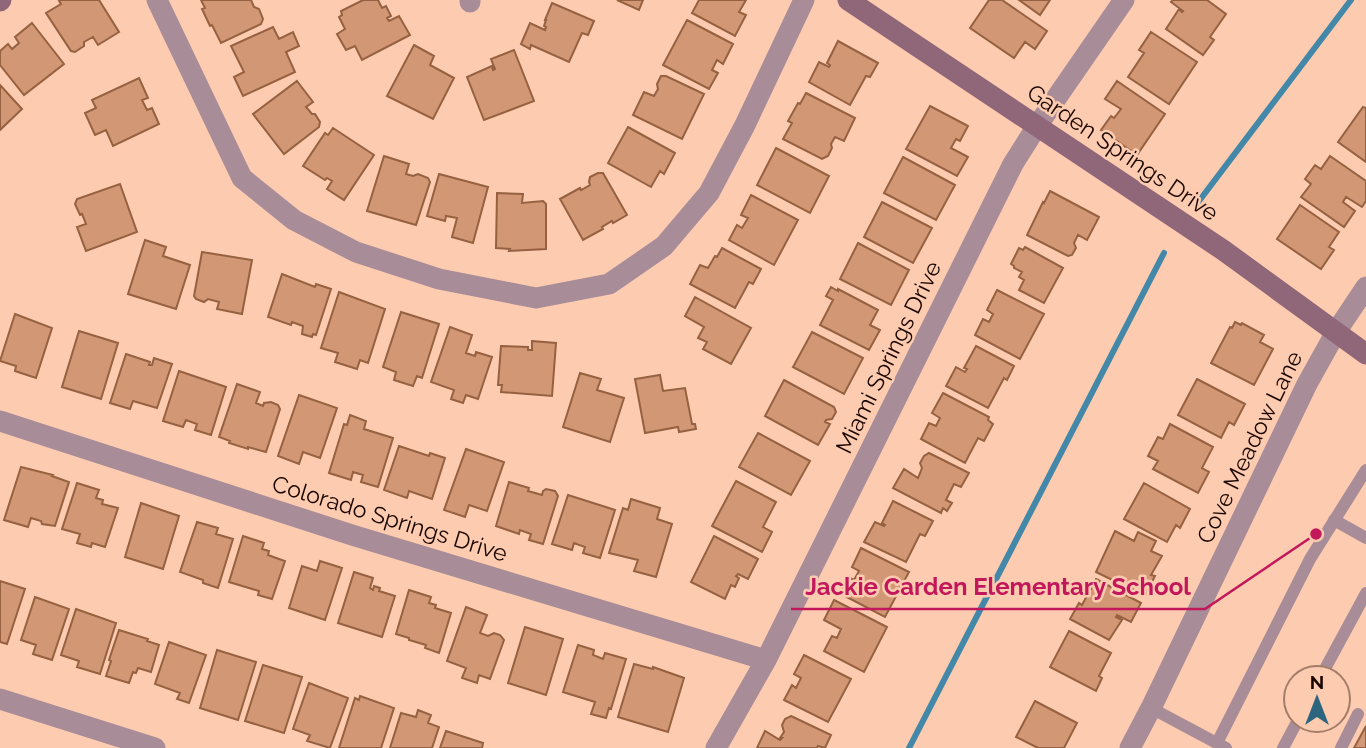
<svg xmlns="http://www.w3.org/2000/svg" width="1366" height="748" font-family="Raleway,sans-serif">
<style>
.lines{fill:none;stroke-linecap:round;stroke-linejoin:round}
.stream{stroke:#4488a9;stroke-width:6}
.building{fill:#d29775;stroke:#966140;stroke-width:2}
.lane{stroke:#a88c98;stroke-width:12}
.street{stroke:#a88c98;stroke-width:21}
.secondary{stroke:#906779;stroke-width:21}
.labels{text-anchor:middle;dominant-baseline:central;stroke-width:5;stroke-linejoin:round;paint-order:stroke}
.street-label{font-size:23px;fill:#1a0600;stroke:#fdccb0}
.leader{fill:none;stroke:#c2185b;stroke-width:2.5}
.callout-dot{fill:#c2185b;stroke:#fdccb0;stroke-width:2.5}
.callout-label{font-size:24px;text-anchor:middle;font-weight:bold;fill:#c2185b;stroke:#fdccb0;stroke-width:5;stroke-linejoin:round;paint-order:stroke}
</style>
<rect width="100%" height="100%" fill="#fdccb0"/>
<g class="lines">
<path class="stream" d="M 1196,205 L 1351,0
M 909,748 L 1164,253"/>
</g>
<path class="building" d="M 61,0 L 99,0 L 119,32 L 98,45 L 93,37 L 84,42 L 84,46 L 75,52 L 71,51 L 46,13 L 61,4 L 59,1 Z
M 201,0 L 251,0 L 254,7 L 259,9 L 263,19 L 261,24 L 221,43 L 212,25 L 210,26 L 202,9 L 205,8 Z
M 363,0 L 378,0 L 382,8 L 386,6 L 391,16 L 387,18 L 389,21 L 399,16 L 410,35 L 362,60 L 355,46 L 346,50 L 337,34 L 345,29 L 339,17 L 342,15 L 341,11 Z
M 617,0 L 643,0 L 639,10 Z
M 699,0 L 746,0 L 739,12 L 746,15 L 735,36 L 692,13 Z
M 989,0 L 1002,0 L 1047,31 L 1035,49 L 1025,42 L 1014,58 L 970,28 Z
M 1019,0 L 1050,0 L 1040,15 Z
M 1173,0 L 1207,0 L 1226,14 L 1210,37 L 1214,40 L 1203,55 L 1166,29 L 1179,9 L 1182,12 L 1183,11 L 1171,2 Z
M 552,3 L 594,21 L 588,35 L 582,33 L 569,62 L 531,45 L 530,49 L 521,44 L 530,23 L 545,30 L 546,27 L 544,26 L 546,20 L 545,20 Z
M 687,20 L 733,44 L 723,64 L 717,60 L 712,70 L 718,73 L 709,89 L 663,65 Z
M 32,23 L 64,64 L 24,95 L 0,65 L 0,51 L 8,44 L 12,49 L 19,43 L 15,37 Z
M 273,27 L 279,39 L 293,32 L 299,46 L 286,52 L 295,72 L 243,96 L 234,77 L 244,72 L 231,46 Z
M 1151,32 L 1197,62 L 1169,104 L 1128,77 L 1144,53 L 1139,50 Z
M 838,41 L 878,63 L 870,77 L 866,76 L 850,105 L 809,82 L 819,62 L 829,67 L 830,65 L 827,63 Z
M 414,45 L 434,56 L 430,65 L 454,78 L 433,119 L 387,96 Z
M 514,50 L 534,101 L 484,120 L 467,77 L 492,66 L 493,70 L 495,69 L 491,59 Z
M 661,76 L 666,76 L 704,94 L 682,139 L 633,115 L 644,92 L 654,96 L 658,89 L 657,84 Z
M 139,78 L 148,98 L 142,100 L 147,110 L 152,108 L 159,124 L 113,146 L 106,130 L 95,135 L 85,113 L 96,108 L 92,100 Z
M 297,81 L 313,102 L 306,107 L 312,114 L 315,114 L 320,122 L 319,127 L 284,154 L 253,114 Z
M 1117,81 L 1165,114 L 1137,155 L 1101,130 L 1111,116 L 1114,118 L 1121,109 L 1105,99 Z
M 0,85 L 22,109 L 0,130 Z
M 806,93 L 855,118 L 844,141 L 835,137 L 831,144 L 832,148 L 828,156 L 822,159 L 783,139 L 792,123 L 788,121 L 798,103 L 800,104 Z
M 930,106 L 968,126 L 960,141 L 956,139 L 951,148 L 968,157 L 957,176 L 906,149 Z
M 1363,107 L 1366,108 L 1366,162 L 1338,142 Z
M 628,127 L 675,153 L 664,174 L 660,171 L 651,187 L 608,163 Z
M 333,128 L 374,155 L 344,200 L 327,189 L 332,181 L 327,178 L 325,180 L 303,166 L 325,133 L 328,135 Z
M 776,148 L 829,176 L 810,213 L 757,185 Z
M 384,156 L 409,164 L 406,174 L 413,176 L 418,174 L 428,178 L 430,182 L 416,225 L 367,211 Z
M 1330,156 L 1366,181 L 1366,201 L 1362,207 L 1346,197 L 1343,202 L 1355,211 L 1344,227 L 1301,197 L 1311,184 L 1305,179 L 1315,165 L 1321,169 Z
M 903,157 L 955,185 L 936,220 L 884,193 Z
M 598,173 L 603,173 L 627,215 L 613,223 L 612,221 L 602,227 L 603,229 L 583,240 L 560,199 L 580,188 L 581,190 L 590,185 L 589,182 L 590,177 Z
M 439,174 L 488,187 L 473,243 L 452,237 L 457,218 L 446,216 L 445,221 L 427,216 Z
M 120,184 L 137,232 L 86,251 L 77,227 L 86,224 L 82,214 L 80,215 L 75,204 L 77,199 Z
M 1050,191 L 1099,217 L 1087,240 L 1078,235 L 1074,243 L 1076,248 L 1072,255 L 1068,256 L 1027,235 L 1043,202 L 1044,203 Z
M 497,193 L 523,194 L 522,203 L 543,201 L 546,204 L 546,249 L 509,251 L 510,249 L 496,248 Z
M 751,195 L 798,220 L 774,265 L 729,240 L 737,225 L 742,228 L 748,218 L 741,215 Z
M 882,202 L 932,228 L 913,263 L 864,237 Z
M 1300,205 L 1339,232 L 1329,247 L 1334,250 L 1321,269 L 1277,239 Z
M 145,240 L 166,247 L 163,256 L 190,265 L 176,309 L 128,294 Z
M 858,243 L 909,270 L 891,305 L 840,279 Z
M 1025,247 L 1063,268 L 1044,303 L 1019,290 L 1024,280 L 1019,277 L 1022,272 L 1014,268 L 1014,266 L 1011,264 L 1019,248 L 1023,250 Z
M 722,248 L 761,269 L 753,284 L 749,282 L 735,308 L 690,284 L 700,265 L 708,268 L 715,256 L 717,257 Z
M 202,252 L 252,260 L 242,314 L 217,309 L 219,302 L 208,299 L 204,302 L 196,299 L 194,296 Z
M 282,274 L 315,287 L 316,284 L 331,289 L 316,335 L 313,334 L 312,337 L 302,334 L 303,326 L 292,322 L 291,325 L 268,317 Z
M 831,287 L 838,291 L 838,289 L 878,310 L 870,325 L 880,330 L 869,350 L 820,325 L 833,300 L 826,296 Z
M 997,290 L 1044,314 L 1020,359 L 975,335 L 983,319 L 989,322 L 993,314 L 987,310 Z
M 339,292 L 385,309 L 368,363 L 360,360 L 357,369 L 335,362 L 338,353 L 321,348 Z
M 695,297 L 751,328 L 731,364 L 703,349 L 707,342 L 698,338 L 704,327 L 685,316 Z
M 401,312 L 439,324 L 422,378 L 417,376 L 413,386 L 394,380 L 396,372 L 383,367 Z
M 15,314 L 52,328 L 36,378 L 15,371 L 16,366 L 0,361 Z
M 1235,322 L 1241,325 L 1242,323 L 1264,335 L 1260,342 L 1273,349 L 1254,385 L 1211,363 L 1230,327 L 1232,328 Z
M 450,327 L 472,335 L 466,353 L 475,356 L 476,352 L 492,357 L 478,399 L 466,395 L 463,403 L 451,399 L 454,390 L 431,382 Z
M 79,331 L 118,343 L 101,399 L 62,387 Z
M 812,332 L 863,358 L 844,394 L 793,367 Z
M 532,341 L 556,343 L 552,396 L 501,392 L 502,385 L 498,385 L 501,346 L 528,347 L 528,350 L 532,350 Z
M 976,346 L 1014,366 L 1007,380 L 1004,378 L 988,408 L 946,386 L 956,367 L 965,372 L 967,369 L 964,368 Z
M 126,354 L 150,362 L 149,365 L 152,365 L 154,358 L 172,364 L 157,408 L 133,401 L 130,409 L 110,403 Z
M 179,371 L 226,387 L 211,435 L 195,430 L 197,424 L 186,420 L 183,427 L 163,421 Z
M 580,373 L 601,379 L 597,390 L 624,398 L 610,442 L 563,427 Z
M 660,375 L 663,391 L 685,388 L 692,424 L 695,424 L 696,429 L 679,432 L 678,427 L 645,433 L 635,379 Z
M 1197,379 L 1245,404 L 1234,425 L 1229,422 L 1221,438 L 1178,415 Z
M 784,380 L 834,407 L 836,412 L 832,419 L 826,420 L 825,422 L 830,424 L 818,445 L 765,416 Z
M 237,384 L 260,392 L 256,403 L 263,406 L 264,403 L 271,402 L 278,405 L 280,409 L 266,452 L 248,447 L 248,449 L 229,443 L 230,441 L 219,437 Z
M 943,393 L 989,417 L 988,420 L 993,424 L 984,441 L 978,438 L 965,463 L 921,439 L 929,423 L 936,426 L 940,418 L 932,413 Z
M 299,395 L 337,408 L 320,458 L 303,452 L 299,464 L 278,456 Z
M 350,415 L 366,421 L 364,429 L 393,438 L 378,487 L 361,482 L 363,475 L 353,472 L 351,480 L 329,473 L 344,424 L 347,425 Z
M 1170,424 L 1213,447 L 1202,468 L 1209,472 L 1198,493 L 1153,469 L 1158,461 L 1148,456 L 1158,437 L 1163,439 Z
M 758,433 L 810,461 L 791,495 L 739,467 Z
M 399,446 L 429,456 L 430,453 L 445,458 L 432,499 L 409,491 L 407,498 L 384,490 Z
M 466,449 L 504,462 L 487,511 L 469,505 L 465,517 L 444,510 Z
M 929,453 L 969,473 L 961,487 L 954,484 L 946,500 L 952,503 L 947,511 L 943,508 L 941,513 L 893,488 L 904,469 L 918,478 L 922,468 L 920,463 L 924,456 Z
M 21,467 L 53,475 L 52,476 L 69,482 L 55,526 L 42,524 L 41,521 L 31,518 L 28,527 L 4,520 Z
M 736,481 L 776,502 L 763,527 L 772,532 L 762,552 L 712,526 Z
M 509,482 L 529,488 L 528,491 L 542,495 L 543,491 L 546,489 L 555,491 L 558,496 L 543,544 L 529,540 L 531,534 L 520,530 L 519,534 L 496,526 Z
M 77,483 L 99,490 L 96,498 L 103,500 L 102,504 L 118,508 L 105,547 L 92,543 L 91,547 L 77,543 L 80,534 L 62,529 Z
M 1144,483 L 1190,509 L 1180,528 L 1176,525 L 1167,542 L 1124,519 Z
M 568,495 L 615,510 L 600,558 L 583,553 L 585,547 L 574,543 L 572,550 L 552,544 Z
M 631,499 L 660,508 L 657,519 L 672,524 L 656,577 L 634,571 L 638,560 L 609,553 L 623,508 L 628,510 Z
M 893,501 L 933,521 L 925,536 L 920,534 L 906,562 L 864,542 L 875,522 L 884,526 L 885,525 L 882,523 Z
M 141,503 L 179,516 L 163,569 L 125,557 Z
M 197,522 L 218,528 L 216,534 L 233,539 L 218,588 L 203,583 L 203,580 L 180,572 Z
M 1115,531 L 1134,541 L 1138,532 L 1156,541 L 1151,551 L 1162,556 L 1151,575 L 1155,576 L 1145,596 L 1096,572 Z
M 243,536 L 264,543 L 262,549 L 269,551 L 268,555 L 285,561 L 272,599 L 258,595 L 259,591 L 229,582 Z
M 714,536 L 758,559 L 748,579 L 738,574 L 736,576 L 739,578 L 735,587 L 731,585 L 725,599 L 691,582 Z
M 861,548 L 909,572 L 885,617 L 839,593 L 848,577 L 854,580 L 859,571 L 852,567 Z
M 320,561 L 342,568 L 325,620 L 289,608 L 302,566 L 317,571 Z
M 354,572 L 373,578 L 370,588 L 373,590 L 374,586 L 380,588 L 379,591 L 395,596 L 382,637 L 338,623 Z
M 1096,579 L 1141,603 L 1131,622 L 1117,615 L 1116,617 L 1122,620 L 1109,640 L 1070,619 L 1079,603 L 1082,605 Z
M 0,581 L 25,589 L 7,644 L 0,642 Z
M 409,590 L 431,597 L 429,603 L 436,605 L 435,608 L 451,613 L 439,653 L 425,648 L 426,645 L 409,640 L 409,638 L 396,634 Z
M 35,597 L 69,609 L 52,660 L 33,654 L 36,645 L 21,640 Z
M 834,600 L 887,627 L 864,672 L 824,651 L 832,636 L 837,638 L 841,629 L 824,620 Z
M 466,607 L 487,615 L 480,633 L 488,636 L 494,633 L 500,635 L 504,640 L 490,679 L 479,675 L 477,683 L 462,678 L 466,668 L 447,661 Z
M 76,609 L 116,623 L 100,674 L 77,667 L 79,661 L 61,655 Z
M 525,627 L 563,639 L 546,695 L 508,683 Z
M 119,630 L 148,639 L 147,641 L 159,645 L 151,672 L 138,668 L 136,673 L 133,672 L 129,683 L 106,676 L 111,661 L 109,660 Z
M 1069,631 L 1111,653 L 1099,676 L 1102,678 L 1096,691 L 1050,667 Z
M 169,642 L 206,655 L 189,703 L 177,699 L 180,693 L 155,684 Z
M 578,645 L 594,650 L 593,655 L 603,659 L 605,653 L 626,659 L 611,709 L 609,708 L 606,718 L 591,714 L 595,702 L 563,692 Z
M 217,650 L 256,662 L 238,720 L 200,708 Z
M 804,655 L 851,679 L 828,722 L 784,700 L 792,685 L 796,688 L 801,678 L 794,674 Z
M 634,664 L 653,669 L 653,667 L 684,678 L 668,732 L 618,717 Z
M 263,665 L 302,677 L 284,733 L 245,721 Z
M 309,683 L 348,698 L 330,748 L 307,741 L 310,735 L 293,729 Z
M 360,696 L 394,708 L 381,748 L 339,748 L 355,698 L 359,700 Z
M 1035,701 L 1077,723 L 1064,748 L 1038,748 L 1016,737 Z
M 418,710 L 431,715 L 428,723 L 439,727 L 432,748 L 390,748 L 401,713 L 416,717 Z
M 791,716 L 831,735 L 825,748 L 818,746 L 817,748 L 757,748 L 765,731 L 780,740 L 782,738 L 780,738 L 784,732 L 782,725 L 785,719 Z
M 1366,726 L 1366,748 L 1354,748 Z
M 446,731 L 483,743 L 482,748 L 440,748 Z"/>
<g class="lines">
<path class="lane" d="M 1334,520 L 1366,538
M 1320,678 L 1366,593
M 1151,708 L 1226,748
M 1217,743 L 1310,559 L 1366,470
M 1283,748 L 1298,720
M 1341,748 L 1358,714"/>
<path class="street" d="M 157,0 L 242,178 L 294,220 L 356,252 L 439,279 L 536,298 L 609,284 L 664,246 L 709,193 L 745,125 L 804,0
M 470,2 L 470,0
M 0,421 L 352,535 L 766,660
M 0,699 L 155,748
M 716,748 L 766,660 L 1013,164 L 1037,126 L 1124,0
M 1130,748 L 1151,708 L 1307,384 L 1336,332 L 1366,287"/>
<path class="secondary" d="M 848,0 L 1223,250 L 1366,354
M 0,1 L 1,0"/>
</g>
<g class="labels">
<g class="street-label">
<text transform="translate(1123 152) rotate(34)">Garden Springs Drive</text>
<text transform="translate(888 357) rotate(-64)">Miami Springs Drive</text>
<text transform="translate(1249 447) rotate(-64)">Cove Meadow Lane</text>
<text transform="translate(390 518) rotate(17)">Colorado Springs Drive</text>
</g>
</g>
<path class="leader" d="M1316 534L1205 609H791"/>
<circle class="callout-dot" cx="1316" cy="534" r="7"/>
<g class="callout-label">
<text x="998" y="595">Jackie Carden Elementary School</text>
</g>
<g transform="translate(1317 699)"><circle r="33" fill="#fdccb0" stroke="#a27d6a" stroke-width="2"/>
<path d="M0-5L12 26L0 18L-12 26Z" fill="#2d657f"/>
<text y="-10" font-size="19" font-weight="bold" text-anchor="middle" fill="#1a0600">N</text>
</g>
</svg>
